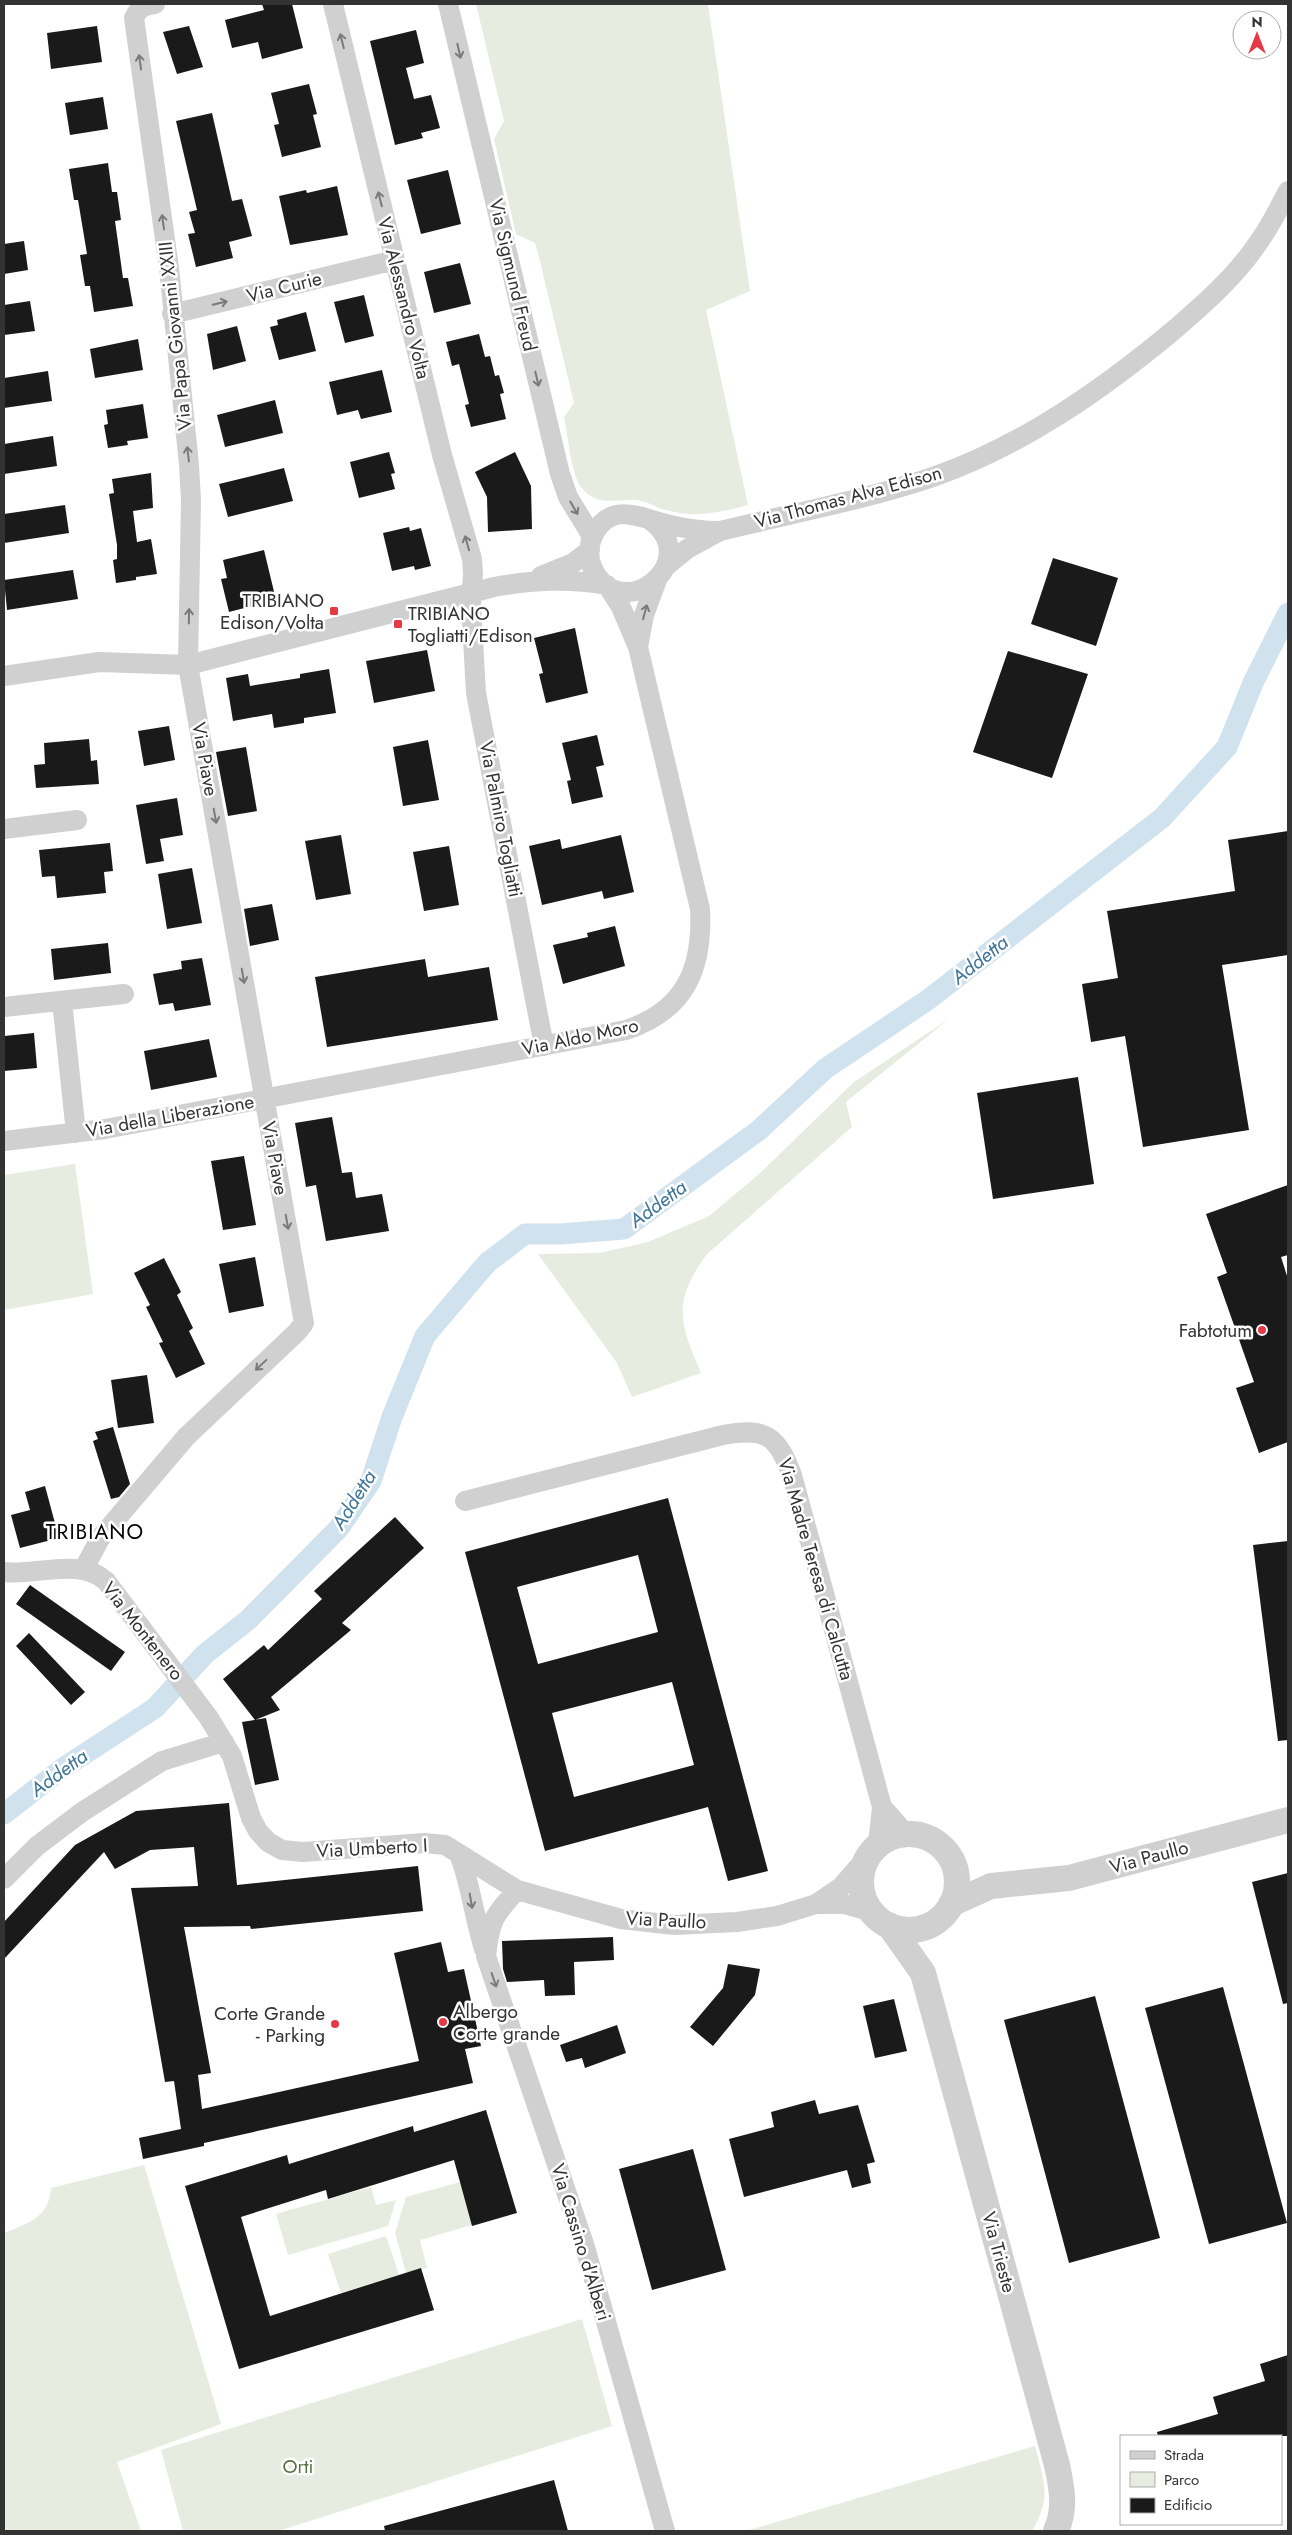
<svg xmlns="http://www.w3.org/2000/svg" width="1292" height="2535" font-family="Jost,sans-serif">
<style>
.green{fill:#e6ecdf}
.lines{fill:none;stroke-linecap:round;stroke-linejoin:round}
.canal{stroke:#cfe2ee;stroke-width:21}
.building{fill:#1a1a1a;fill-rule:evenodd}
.minor{stroke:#d0d0d0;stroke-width:20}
.tertiary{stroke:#d0d0d0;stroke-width:26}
.oneway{stroke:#7a7a7a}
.poi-dot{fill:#e63946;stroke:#fff;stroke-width:2}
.labels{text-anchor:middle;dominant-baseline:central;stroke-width:5;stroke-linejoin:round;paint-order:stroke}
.street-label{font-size:19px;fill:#333;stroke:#fff}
.poi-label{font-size:19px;fill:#333;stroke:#fff;text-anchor:end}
.park-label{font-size:19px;fill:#56703f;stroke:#fff}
.water-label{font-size:20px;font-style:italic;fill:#3f7597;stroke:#fff}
.quarter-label{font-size:21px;letter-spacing:1px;fill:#000;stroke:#fff}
</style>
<rect width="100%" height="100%" fill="#fff"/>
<path class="green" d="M 476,4 L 708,4 L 750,291 L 706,310 L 748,505 C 722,512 698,518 670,511 C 658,509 646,500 634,500 C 614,499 596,507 581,487 C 571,474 568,435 564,417 L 574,403 L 540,261 L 535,243 L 516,234 L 494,139 L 504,121 Z
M 949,1019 L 846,1102 L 852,1127 L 707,1254 C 672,1302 679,1322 701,1373 L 632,1397 L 617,1363 L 538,1254 L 599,1253 L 648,1242 L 709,1216 L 758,1175 L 854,1082 Z
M 75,1164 L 93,1294 L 4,1310 L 4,1175 Z
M 144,2165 L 221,2424 L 117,2462 L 141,2531 L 4,2531 L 4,2233 C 28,2223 49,2218 51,2188 Z
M 460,2182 L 472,2225 L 420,2240 L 427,2268 L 406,2273 L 395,2233 L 406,2197 Z
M 371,2187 L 376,2205 L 396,2200 L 388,2226 L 288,2255 L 276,2214 Z
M 386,2236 L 399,2275 L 341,2293 L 328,2254 Z
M 582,2319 L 612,2426 L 278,2531 L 183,2531 L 161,2450 Z
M 1035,2446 C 1044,2482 1052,2497 1032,2531 L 746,2531 Z"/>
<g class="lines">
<path class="canal" d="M 4,1814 L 63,1768 L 155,1708 L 205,1654 L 248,1620 L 339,1528 L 371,1481 L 392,1417 L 425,1336 L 487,1263 L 525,1234 L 560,1234 L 624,1229 L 758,1131 L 825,1069 L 929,999 L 1162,818 L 1227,747 L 1253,683 L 1288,613"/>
</g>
<path class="building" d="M 262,4 L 292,4 L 303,48 L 262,59 L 258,42 L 232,48 L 225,20 L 264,10 Z
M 97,26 L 102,62 L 51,69 L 47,33 Z
M 189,26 L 203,67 L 177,74 L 163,32 Z
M 416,30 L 424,63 L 406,68 L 414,99 L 431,95 L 440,128 L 421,133 L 423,138 L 395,145 L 370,41 Z
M 309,84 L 317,114 L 313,115 L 321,147 L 282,157 L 274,125 L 279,124 L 271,93 Z
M 103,97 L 108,129 L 70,135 L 65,103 Z
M 212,113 L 232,201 L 242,199 L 252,236 L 229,242 L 233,258 L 196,267 L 188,234 L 195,233 L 189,212 L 197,210 L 176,121 Z
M 108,163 L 112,192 L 117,192 L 121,220 L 115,221 L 123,278 L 128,278 L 133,306 L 94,312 L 90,286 L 85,286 L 80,255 L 87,254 L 78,200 L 74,200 L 69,169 Z
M 448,170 L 461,224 L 421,234 L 407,180 Z
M 337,186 L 348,235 L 290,245 L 279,196 L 306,190 L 307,193 Z
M 24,241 L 28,270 L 4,274 L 4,244 Z
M 460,263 L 471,304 L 434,313 L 424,272 Z
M 364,295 L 374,336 L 345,343 L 334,302 Z
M 30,301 L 35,331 L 4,335 L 4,305 Z
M 306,312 L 316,351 L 279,360 L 270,327 L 278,325 L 277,320 Z
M 237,326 L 246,361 L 213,370 L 207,334 Z
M 479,334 L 485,357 L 490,356 L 495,376 L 499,375 L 504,393 L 500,394 L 506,419 L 471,427 L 465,405 L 469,404 L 459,364 L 452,366 L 446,342 Z
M 138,339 L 143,370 L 95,378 L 90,349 Z
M 382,370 L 392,412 L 361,419 L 358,410 L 337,415 L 329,382 Z
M 48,371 L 52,401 L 4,408 L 4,378 Z
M 275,400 L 283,433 L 225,447 L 217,415 Z
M 143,404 L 148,438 L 127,441 L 128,445 L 108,448 L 104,425 L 108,424 L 106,410 Z
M 53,436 L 57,466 L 4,474 L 4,444 Z
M 389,452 L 395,473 L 391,474 L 395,489 L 359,498 L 350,462 Z
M 515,452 L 531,486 L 532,529 L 488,532 L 487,497 L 475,472 Z
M 284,468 L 293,501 L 228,517 L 219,484 Z
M 151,473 L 153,508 L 133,511 L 137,542 L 151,539 L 157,574 L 136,577 L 136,580 L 116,583 L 113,560 L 117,559 L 117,545 L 109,494 L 114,493 L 112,479 Z
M 65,505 L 69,533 L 4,543 L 4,514 Z
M 409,527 L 410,531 L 421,528 L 431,566 L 415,570 L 414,566 L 392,571 L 383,533 Z
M 264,550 L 276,600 L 229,612 L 221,579 L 227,578 L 223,560 Z
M 1053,558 L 1118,578 L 1096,646 L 1031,624 Z
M 73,570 L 78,599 L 7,610 L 4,580 Z
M 575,628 L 588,693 L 546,703 L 539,674 L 543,673 L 534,638 Z
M 427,650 L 435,691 L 374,703 L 366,661 Z
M 1008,651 L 1088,674 L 1052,778 L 973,752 Z
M 329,669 L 336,713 L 304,718 L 304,723 L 274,728 L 272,714 L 233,721 L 226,678 L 248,674 L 250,686 L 300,678 L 300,674 Z
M 169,726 L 175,760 L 144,766 L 138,731 Z
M 597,735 L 604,765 L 596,767 L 603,797 L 572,804 L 567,781 L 571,780 L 562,743 Z
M 89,739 L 91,761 L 97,760 L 99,784 L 36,788 L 34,765 L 45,764 L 44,743 Z
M 428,740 L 439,800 L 403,806 L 393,747 Z
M 246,747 L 257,811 L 228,816 L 216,752 Z
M 177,798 L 183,835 L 160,839 L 164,861 L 146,864 L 136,805 Z
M 1288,831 L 1288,955 L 1222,965 L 1249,1130 L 1143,1147 L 1125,1036 L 1091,1042 L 1082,984 L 1118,978 L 1107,911 L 1235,891 L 1228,840 Z
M 341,835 L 351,894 L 316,900 L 305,841 Z
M 621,835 L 634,892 L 604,899 L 602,891 L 542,905 L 529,846 L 560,839 L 562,849 Z
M 110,843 L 113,871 L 104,872 L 106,893 L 57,898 L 55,876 L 42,877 L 39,850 Z
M 449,846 L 459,905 L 424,911 L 413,852 Z
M 192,868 L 202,923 L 167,929 L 158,874 Z
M 272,904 L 279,940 L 250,946 L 244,909 Z
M 615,926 L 625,966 L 563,984 L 553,945 L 588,937 L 587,933 Z
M 108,943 L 111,973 L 54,980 L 51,949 Z
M 202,958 L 211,1005 L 175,1011 L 173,1003 L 159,1005 L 153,974 L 182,969 L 181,961 Z
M 425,959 L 428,977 L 489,967 L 498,1020 L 327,1047 L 315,977 Z
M 34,1033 L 37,1068 L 4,1071 L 4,1036 Z
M 209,1039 L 217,1077 L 151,1090 L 144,1051 Z
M 1078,1077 L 1094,1184 L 993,1199 L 977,1093 Z
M 332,1117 L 342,1173 L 352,1172 L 356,1198 L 382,1194 L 389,1231 L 326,1241 L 316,1185 L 306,1187 L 295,1123 Z
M 244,1156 L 256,1225 L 223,1230 L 211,1161 Z
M 1288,1185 L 1288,1255 L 1281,1257 L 1288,1279 L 1288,1442 L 1259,1453 L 1236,1388 L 1254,1382 L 1217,1277 L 1227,1273 L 1206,1214 Z
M 255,1257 L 264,1306 L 229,1313 L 219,1264 Z
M 164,1258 L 181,1292 L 177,1295 L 193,1328 L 189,1331 L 205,1364 L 176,1378 L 159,1343 L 163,1342 L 146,1307 L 150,1305 L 134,1273 Z
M 147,1375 L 154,1423 L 118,1428 L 111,1380 Z
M 113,1427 L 130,1484 L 119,1497 L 111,1499 L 93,1441 L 98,1439 L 95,1432 Z
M 45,1486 L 59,1538 L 20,1548 L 11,1515 L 30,1510 L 25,1492 Z
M 668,1498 L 768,1871 L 728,1881 L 708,1807 L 545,1851 L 465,1552 ZM 638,1555 L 658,1632 L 538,1664 L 517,1587 ZM 672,1682 L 694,1765 L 574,1797 L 552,1713 Z
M 395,1517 L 424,1548 L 342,1623 L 351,1630 L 271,1697 L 280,1710 L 255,1720 L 223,1679 L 264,1645 L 268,1650 L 322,1599 L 314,1591 Z
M 1288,1541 L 1288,1740 L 1278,1741 L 1253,1545 Z
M 30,1585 L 125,1652 L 111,1671 L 16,1604 Z
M 29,1633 L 85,1692 L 71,1705 L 16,1646 Z
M 266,1718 L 279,1780 L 255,1785 L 242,1722 Z
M 229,1803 L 237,1885 L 418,1866 L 423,1911 L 251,1929 L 250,1926 L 184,1927 L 211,2073 L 198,2075 L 202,2109 L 419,2061 L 394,1953 L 441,1942 L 448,1972 L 464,1969 L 481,2046 L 465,2049 L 473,2083 L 204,2143 L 204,2146 L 143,2159 L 139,2138 L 181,2129 L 174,2081 L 165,2082 L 131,1888 L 198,1886 L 194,1847 L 150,1850 L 115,1869 L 104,1852 L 4,1959 L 4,1922 L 75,1845 L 136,1811 Z
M 1288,1873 L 1288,2003 L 1283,2004 L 1252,1882 Z
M 613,1937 L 614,1960 L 574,1962 L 575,1995 L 545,1996 L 544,1980 L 507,1982 L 503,1969 L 502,1941 Z
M 728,1964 L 760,1969 L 755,1995 L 713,2046 L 690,2027 L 723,1988 Z
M 1223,1987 L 1287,2223 L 1209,2244 L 1145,2008 Z
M 1095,1996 L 1160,2238 L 1069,2263 L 1004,2020 Z
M 894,1999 L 907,2051 L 875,2058 L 863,2006 Z
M 617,2025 L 626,2053 L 585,2068 L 582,2058 L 566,2062 L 560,2045 Z
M 815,2100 L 819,2114 L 858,2105 L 875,2162 L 867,2164 L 871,2183 L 852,2188 L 847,2170 L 744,2197 L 729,2139 L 774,2127 L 771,2112 Z
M 486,2110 L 517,2213 L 472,2226 L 454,2160 L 328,2199 L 326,2190 L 241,2217 L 270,2316 L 421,2268 L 434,2310 L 239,2369 L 185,2186 L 287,2155 L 289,2164 L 413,2126 L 414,2132 Z
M 693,2149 L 726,2270 L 652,2290 L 619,2169 Z
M 1288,2355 L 1288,2436 L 1158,2436 L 1157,2432 L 1218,2414 L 1213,2397 L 1265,2381 L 1260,2364 Z
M 554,2480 L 568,2531 L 385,2531 L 384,2526 Z"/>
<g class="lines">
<path class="minor" d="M 333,4 L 442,455 L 472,559 L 473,574 L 471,604 L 476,693 L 544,1046
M 448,4 L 560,474 L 568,497 L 590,533 L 591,540
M 172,314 L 395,260
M 650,520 C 706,560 622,628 593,569 C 588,559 588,546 593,536 C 611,499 642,519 670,525 C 687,529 703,531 720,531 C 789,514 865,500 933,477 C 1022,446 1102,390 1174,330 C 1204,304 1236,276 1258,243 C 1270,227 1279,208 1288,191
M 665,567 L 687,549 L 720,531
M 541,576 L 573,563 L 590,550
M 638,647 L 644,615 L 657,580
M 4,676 L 99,662 L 188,665 L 494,587 C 533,580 568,578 607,585
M 4,829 L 77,820
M 62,1001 L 76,1133
M 4,1007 L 124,994
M 4,1141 L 105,1129 L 626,1030 C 686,1010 703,968 700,909 L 638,647 L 621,607 L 607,585
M 465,1501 L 723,1435 C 765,1427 777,1435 792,1475 L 882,1807
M 83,1570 L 101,1537 L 186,1437 L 297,1332 L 304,1323 L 188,665 L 191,500 L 189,465 L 169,268 L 134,18 C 139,7 144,6 155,4
M 4,1572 C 36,1576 79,1557 106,1581 L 209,1718 L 232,1756 L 251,1818 L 258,1831 L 268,1842 L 282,1850 L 303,1852 L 424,1843 L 445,1845 L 517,1890 L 621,1919 L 674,1925 L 737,1922 L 777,1916 L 816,1904 L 844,1904 L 872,1912
M 878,1845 L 882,1807 L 906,1834
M 459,1854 C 471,1885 474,1917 484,1949
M 4,1879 L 37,1846 L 82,1812 L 162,1761 L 224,1742
M 517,1890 C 493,1916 490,1921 486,1956 L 585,2247 L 665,2531
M 816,1904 L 841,1887 L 868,1856"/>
<path class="tertiary" d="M861 1882a48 48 0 1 1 96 0a48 48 0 1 1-96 0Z
M 951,1904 L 991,1886 L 1069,1878 L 1288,1820
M 889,1925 L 923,1973 L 1057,2465 C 1062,2489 1066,2508 1056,2531"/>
</g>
<defs><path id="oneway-shaft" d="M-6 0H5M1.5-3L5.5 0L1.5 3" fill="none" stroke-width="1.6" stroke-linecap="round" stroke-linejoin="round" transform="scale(1.25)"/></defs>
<g class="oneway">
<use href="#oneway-shaft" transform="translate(342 41) rotate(-104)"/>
<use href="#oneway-shaft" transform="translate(459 51) rotate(77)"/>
<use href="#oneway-shaft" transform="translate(140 62) rotate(-98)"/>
<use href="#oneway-shaft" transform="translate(380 199) rotate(-104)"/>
<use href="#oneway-shaft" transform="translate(163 222) rotate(-98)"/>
<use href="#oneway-shaft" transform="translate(220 303) rotate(-14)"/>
<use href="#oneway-shaft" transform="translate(537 379) rotate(77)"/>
<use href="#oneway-shaft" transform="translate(188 454) rotate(-97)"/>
<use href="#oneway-shaft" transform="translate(574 508) rotate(60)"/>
<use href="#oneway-shaft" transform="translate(467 543) rotate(-106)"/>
<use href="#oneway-shaft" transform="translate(645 612) rotate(-75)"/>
<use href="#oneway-shaft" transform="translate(189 616) rotate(-89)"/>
<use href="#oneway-shaft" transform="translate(215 816) rotate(80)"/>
<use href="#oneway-shaft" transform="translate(243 976) rotate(80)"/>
<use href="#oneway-shaft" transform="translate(287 1222) rotate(80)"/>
<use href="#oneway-shaft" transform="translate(261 1365) rotate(137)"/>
<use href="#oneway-shaft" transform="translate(471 1901) rotate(80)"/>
<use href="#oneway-shaft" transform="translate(494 1980) rotate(71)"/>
</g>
<g class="poi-dot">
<rect x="329" y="606" width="10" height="10" rx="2.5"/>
<rect x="393" y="619" width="10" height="10" rx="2.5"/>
<circle cx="1262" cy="1330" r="5"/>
<circle cx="443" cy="2022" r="5"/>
<circle cx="335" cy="2024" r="5"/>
</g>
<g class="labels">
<g class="street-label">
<text transform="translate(513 275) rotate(77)">Via Sigmund Freud</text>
<text transform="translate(284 287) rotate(-14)">Via Curie</text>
<text transform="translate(404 298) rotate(76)">Via Alessandro Volta</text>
<text transform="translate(175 336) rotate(-96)">Via Papa Giovanni XXIII</text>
<text transform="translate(848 497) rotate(-15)">Via Thomas Alva Edison</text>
<text transform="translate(205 759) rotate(80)">Via Piave</text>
<text transform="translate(501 819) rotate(79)">Via Palmiro Togliatti</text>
<text transform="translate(580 1037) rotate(-12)">Via Aldo Moro</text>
<text transform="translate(170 1116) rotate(-10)">Via della Liberazione</text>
<text transform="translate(275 1158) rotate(80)">Via Piave</text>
<text transform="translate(816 1569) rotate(74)">Via Madre Teresa di Calcutta</text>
<text transform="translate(143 1631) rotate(52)">Via Montenero</text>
<text transform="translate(372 1848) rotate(-3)">Via Umberto I</text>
<text transform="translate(1149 1857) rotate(-15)">Via Paullo</text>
<text transform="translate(666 1920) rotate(3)">Via Paullo</text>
<text transform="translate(581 2242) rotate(73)">Via Cassino d'Alberi</text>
<text transform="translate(999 2252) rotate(75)">Via Trieste</text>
</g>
<g class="poi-label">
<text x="324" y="600">TRIBIANO<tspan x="324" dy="22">Edison/Volta</tspan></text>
<text x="408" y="613" text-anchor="start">TRIBIANO<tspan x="408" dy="22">Togliatti/Edison</tspan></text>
<text x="1252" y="1330">Fabtotum</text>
<text x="453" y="2011" text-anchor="start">Albergo<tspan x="453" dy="22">Corte grande</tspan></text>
<text x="325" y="2013">Corte Grande<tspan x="325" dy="22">- Parking</tspan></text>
</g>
<g class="park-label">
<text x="298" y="2466">Orti</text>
</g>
<g class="water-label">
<text transform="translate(980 960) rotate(-38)">Addetta</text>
<text transform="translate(658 1204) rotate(-36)">Addetta</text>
<text transform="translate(354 1500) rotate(-58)">Addetta</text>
<text transform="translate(59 1773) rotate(-36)">Addetta</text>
</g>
<g class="quarter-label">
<text x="95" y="1532">TRIBIANO</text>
</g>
</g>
<rect width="1292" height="2535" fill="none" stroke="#333333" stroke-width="10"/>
<rect x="1120" y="2435" width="162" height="90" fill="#ffffff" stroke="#adadad"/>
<rect x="1130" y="2451" width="25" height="8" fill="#d0d0d0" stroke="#adadad"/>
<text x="1164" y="2460" font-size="15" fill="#333333">Strada</text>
<rect x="1130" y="2472" width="25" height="15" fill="#e6ecdf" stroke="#adadad"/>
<text x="1164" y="2485" font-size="15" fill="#333333">Parco</text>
<rect x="1130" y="2498" width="25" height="15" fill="#1a1a1a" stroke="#adadad"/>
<text x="1164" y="2510" font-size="15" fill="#333333">Edificio</text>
<g transform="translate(1257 35)"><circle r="24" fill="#ffffff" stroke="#adadad"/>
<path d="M0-4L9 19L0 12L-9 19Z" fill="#e63946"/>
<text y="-8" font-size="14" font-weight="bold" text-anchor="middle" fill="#333333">N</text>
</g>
</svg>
